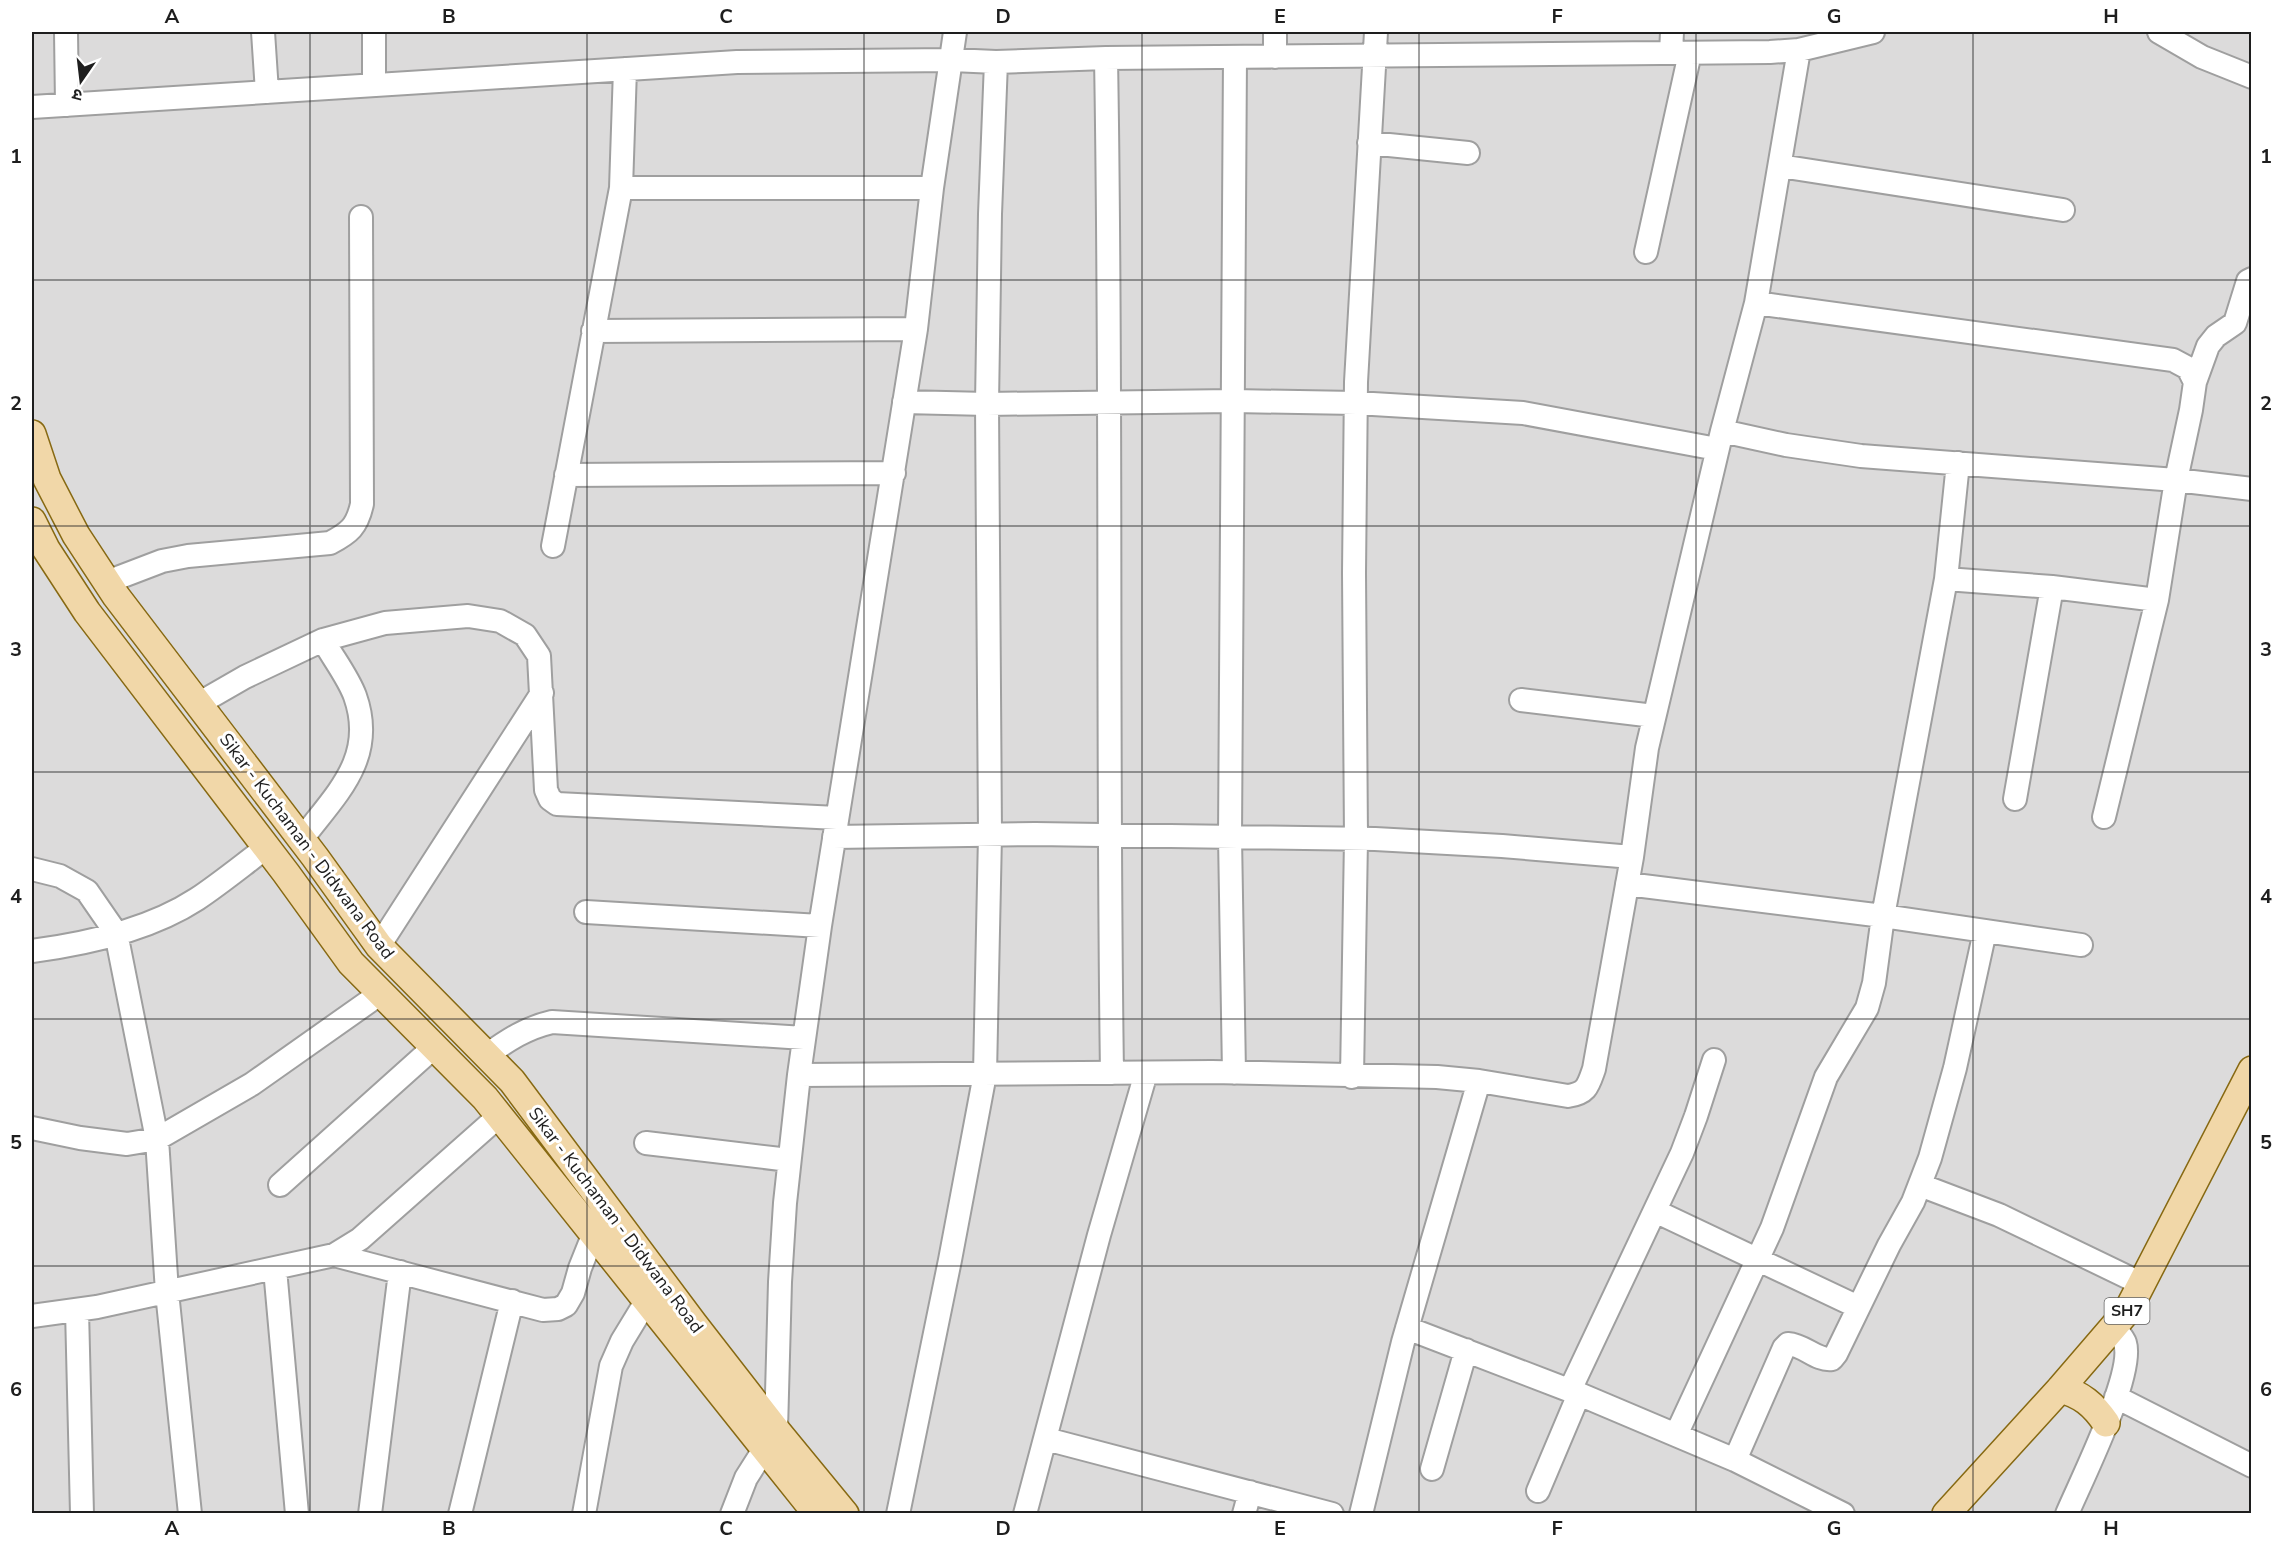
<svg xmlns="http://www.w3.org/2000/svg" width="2283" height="1545" font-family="'Nunito Sans','Noto Sans Devanagari',sans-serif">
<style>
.residential{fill:#dcdbdb}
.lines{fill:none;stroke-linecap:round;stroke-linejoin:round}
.minor-casing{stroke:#9f9f9f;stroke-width:26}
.major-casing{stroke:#876912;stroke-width:30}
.minor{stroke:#fff;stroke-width:22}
.major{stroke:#f1d7a8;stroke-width:27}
.grid{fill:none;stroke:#1e1e1e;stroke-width:1.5;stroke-opacity:0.55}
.labels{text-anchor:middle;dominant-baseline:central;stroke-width:6;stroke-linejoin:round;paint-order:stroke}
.shield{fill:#fff;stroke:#626262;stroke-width:1.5}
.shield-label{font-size:16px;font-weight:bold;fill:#1e1e1e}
.street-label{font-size:18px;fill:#1e1e1e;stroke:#fff}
.neatline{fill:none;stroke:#1e1e1e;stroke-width:2}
.grid-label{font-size:20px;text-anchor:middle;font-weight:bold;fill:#1e1e1e}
</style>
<rect width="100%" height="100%" fill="#eeece6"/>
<path class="residential" d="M 32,32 L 2251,32 L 2251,1513 L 32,1513 Z"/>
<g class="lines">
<defs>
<path id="minor" d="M 66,32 L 67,105
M 263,32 L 267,92
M 2159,32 L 2202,57 L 2252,77
M 1671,53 L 1672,32
M 1275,57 L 1275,32
M 1106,58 C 1112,397 1107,735 1112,1073
M 374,85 L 374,32
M 32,107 L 737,62 L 952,60 L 996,62 L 1106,58 L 1770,52 L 1799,50 L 1873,32
M 1369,143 L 1468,153
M 1780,166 L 2063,210
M 621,188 L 932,188
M 1646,252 L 1690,53
M 1756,303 L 2173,360 L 2188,368 L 2195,382 L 2191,410 L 2176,480 L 2157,600 L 2104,817
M 593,331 L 916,329
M 2195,382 L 2208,346 L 2216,336 L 2235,323 L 2248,281 L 2252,279
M 904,402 L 987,404 L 1233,401 L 1356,403 L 1523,413 L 1717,449
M 1722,431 L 1786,445 L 1861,456 L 2176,480 L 2252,489
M 566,475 L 894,473
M 553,546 L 621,188 L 625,69
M 1946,579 L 2052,587 L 2157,600
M 107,582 L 162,561 L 188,556 L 330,543 C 349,533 357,527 362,504 L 361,217
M 1521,700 L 1654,716
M 198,704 L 245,677 L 323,640 L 385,623 L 468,616 L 500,621 L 525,635 L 539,656 L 546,790 L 550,799 L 557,804 L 837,818
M 2015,799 L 2052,587
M 834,837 L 1035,834 L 1375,839 L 1502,846 L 1632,857
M 302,839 C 336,794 377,758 355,696 C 348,677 333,658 323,640
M 32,869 L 60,876 L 87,891 L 116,933 L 157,1139 L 167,1292 L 190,1514
M 1627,884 L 1883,916 L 2081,945
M 586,912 L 820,926
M 379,946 L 542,693
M 32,951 C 85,944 151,929 197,899 C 221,883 244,864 267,847
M 487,1055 C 508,1040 526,1028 552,1022 L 804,1038
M 1234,1073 L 1230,837 L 1235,57
M 799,1075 L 1212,1072 L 1437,1077 L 1479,1081 L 1568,1096 C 1587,1093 1588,1086 1594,1069 L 1632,857 L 1647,748 L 1722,431 L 1756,303 L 1799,50
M 1352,1077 L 1356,839 L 1354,573 L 1356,382 L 1376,32
M 32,1128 L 80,1138 L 127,1144 L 157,1139 L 252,1084 L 381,993
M 646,1143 L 789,1160
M 280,1185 L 434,1047
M 1920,1185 L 1999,1215 L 2142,1284
M 1655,1211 L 1858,1307
M 334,1255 L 543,1310 L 558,1309 L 566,1305 L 573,1293 L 580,1268 L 594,1233
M 275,1269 L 297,1514
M 77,1310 L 82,1514
M 32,1316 L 97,1307 L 334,1255 L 360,1239 L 499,1116
M 1407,1328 L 1579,1394 L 1735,1460 L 1843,1514
M 1570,1390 L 1682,1153 L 1696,1116 L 1714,1060
M 2116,1397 L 2252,1466
M 776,1430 L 780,1282 L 785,1203 L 799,1075 L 820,926 L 916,329 L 932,188 L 955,32
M 1676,1435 L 1772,1228 L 1826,1077 L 1867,1008 L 1874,983 L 1883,916 L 1946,579 L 1958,463
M 1046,1439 L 1332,1514
M 1735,1460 L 1784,1348 L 1788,1344 C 1805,1345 1816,1361 1832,1359 L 1836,1354 L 1889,1245 L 1913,1202 L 1930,1158 L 1955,1068 L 1985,931
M 1432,1469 L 1466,1350
M 1538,1491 L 1579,1394
M 370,1514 L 400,1272
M 460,1514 L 512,1301
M 584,1514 L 611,1366 L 622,1341 L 647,1300
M 732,1514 L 746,1478 L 765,1448
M 898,1514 L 950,1260 L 985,1074 L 990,835 L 987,404 L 990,214 L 996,62
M 1025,1514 L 1099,1235 L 1146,1073
M 1244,1514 L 1250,1492
M 1361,1514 L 1403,1342 L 1479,1081
M 2067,1514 C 2081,1481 2135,1373 2125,1343 C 2123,1337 2117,1332 2114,1327"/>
<path id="major" d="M 32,434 L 47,479 L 76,535 L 116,596 L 315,857 L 379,946 L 512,1081 L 693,1323 L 776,1430 L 845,1514
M 32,521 L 46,549 L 87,612 L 286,873 L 351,963 L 485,1098 L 817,1514
M 2060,1389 C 2081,1394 2094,1405 2106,1423
M 1946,1514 L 2060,1389 L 2128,1310 L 2252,1070"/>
</defs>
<use href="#minor" class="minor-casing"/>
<use href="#major" class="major-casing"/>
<use href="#minor" class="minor"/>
<use href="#major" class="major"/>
</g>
<path class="grid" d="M 310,32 L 310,1514M 587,32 L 587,1514M 864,32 L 864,1514M 1142,32 L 1142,1514M 1419,32 L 1419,1514M 1696,32 L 1696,1514M 1973,32 L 1973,1514M 32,280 L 2252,280M 32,526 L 2252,526M 32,772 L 2252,772M 32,1019 L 2252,1019M 32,1266 L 2252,1266"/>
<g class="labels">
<rect class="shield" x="2104.5" y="1298" width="45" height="26" rx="4.5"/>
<g class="shield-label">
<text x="2127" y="1311">SH7</text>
</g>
<g class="street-label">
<text transform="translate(307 846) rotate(53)">Sikar - Kuchaman - Didwana Road</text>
<text transform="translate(616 1220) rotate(53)">Sikar - Kuchaman - Didwana Road</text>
</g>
</g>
<rect width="2283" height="1545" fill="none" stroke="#ffffff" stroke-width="66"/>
<g transform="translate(81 81) rotate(194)" stroke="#ffffff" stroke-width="4.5" paint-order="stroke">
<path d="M0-4.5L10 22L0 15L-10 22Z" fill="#1e1e1e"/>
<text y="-9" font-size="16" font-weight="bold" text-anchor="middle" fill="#1e1e1e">उ</text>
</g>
<rect x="33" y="33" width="2217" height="1479" class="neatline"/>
<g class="grid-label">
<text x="172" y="23">A</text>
<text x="449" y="23">B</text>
<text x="726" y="23">C</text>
<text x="1003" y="23">D</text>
<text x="1280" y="23">E</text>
<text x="1557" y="23">F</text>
<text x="1834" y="23">G</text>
<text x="2111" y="23">H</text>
<text x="16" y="163">1</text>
<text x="2266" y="163">1</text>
<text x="16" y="410">2</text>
<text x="2266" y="410">2</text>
<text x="16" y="656">3</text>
<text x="2266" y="656">3</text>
<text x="16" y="903">4</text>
<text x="2266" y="903">4</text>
<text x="16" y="1149">5</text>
<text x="2266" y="1149">5</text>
<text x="16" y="1396">6</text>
<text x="2266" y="1396">6</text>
<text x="172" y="1535">A</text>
<text x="449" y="1535">B</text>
<text x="726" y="1535">C</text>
<text x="1003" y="1535">D</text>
<text x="1280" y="1535">E</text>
<text x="1557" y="1535">F</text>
<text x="1834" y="1535">G</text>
<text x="2111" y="1535">H</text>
</g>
</svg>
